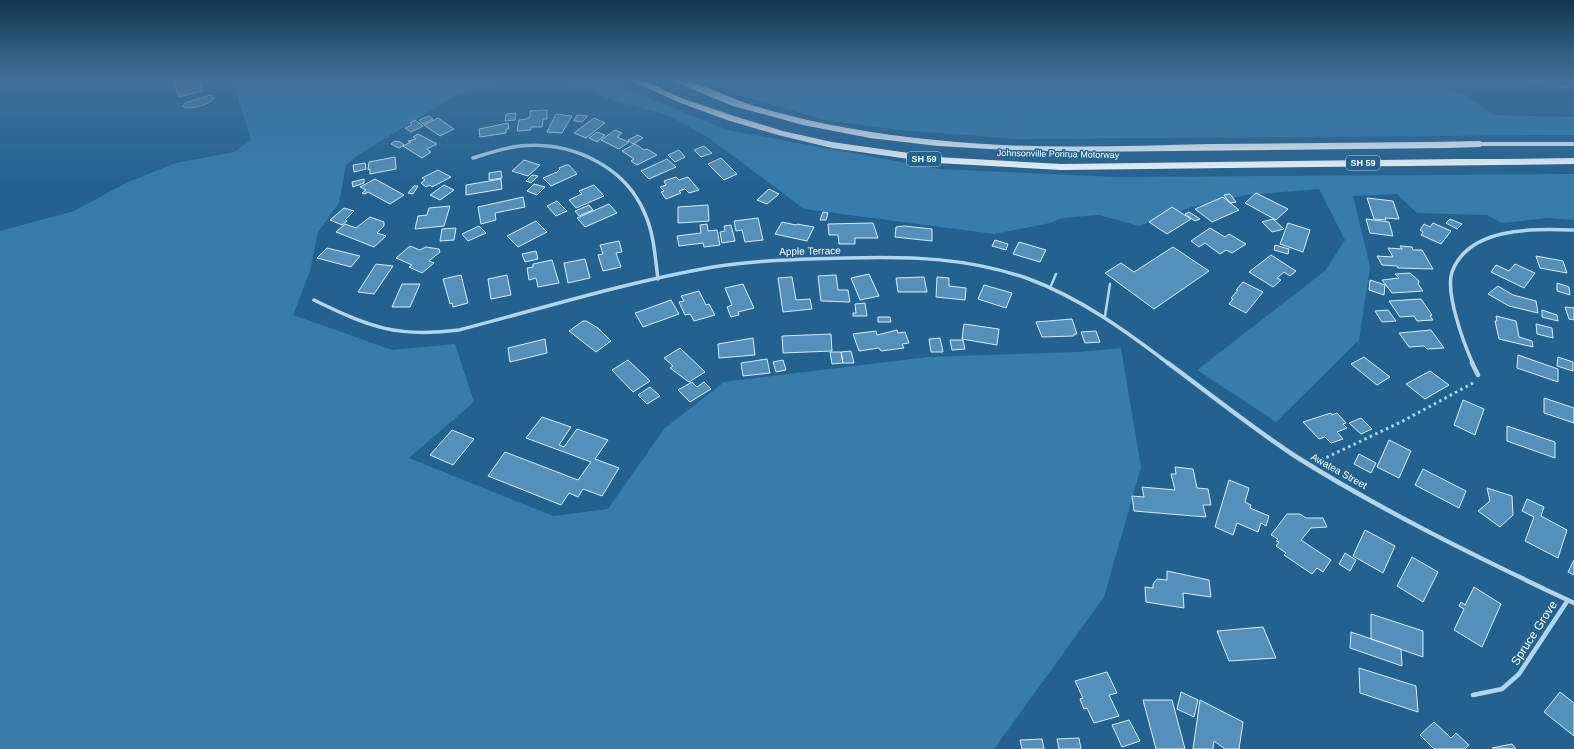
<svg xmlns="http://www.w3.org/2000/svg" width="1574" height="749" font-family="Helvetica,sans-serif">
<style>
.green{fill:#367dac}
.water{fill:#5d87a6;stroke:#a7d2ed}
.building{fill:#5490b9;stroke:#d8ecf9}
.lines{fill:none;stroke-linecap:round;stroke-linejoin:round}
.path-far1{stroke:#b3d5ec;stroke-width:2;stroke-dasharray:1.5 2.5;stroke-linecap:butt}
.path{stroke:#b3d5ec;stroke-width:3;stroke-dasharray:2.5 3.5;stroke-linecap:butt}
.lane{stroke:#b3d5ec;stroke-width:2.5}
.street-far1{stroke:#b3d5ec;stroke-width:3.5}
.street{stroke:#b3d5ec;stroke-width:4.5}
.primary{fill:#f8fcff;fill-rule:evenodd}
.highway{fill:#fff;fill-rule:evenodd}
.labels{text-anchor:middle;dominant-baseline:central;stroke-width:3;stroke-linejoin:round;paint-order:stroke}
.far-street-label{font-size:9px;fill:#fff;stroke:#23628f}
.shield{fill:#23628f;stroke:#bdd0dd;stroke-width:1}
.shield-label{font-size:9px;font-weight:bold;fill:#fff}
.street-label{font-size:10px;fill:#fff;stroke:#23628f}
.near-street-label{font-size:12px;fill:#fff;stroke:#23628f}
</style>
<rect width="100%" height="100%" fill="#23628f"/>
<path class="green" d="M 232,79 L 500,79 L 451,98 L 358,155 L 346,165 L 339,203 L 318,232 L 310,271 L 293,315 L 392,350 L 455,344 L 474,402 L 409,458 L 553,516 L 608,509 L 664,429 L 724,382 L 928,357 L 1079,352 L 1121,348 L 1141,467 L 1104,597 L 994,749 L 0,749 L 0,231 L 74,211 L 126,183 L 176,163 L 234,152 L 251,140 Z
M 564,79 L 602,79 L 727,130 L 939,169 L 1118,177 L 1574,174 L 1574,220 L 1548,218 L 1502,223 L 1487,215 L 1417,213 L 1397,194 L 1353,196 L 1370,267 L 1359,340 L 1276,422 L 1197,370 L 1325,271 L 1345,240 L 1319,189 L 1247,195 L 1195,206 L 1139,226 L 1099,215 L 1062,218 L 1050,223 L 994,234 L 804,209 L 709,138 L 670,116 L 607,98 Z
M 703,79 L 994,79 L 1013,82 L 1198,85 L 1384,81 L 1441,87 L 1463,94 L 1494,115 L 1574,117 L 1574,135 L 1017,139 L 900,130 L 826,120 L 738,95 Z"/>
<path class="water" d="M 172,79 L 198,79 L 202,91 L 179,97 Z
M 210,95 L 214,98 C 210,105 188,111 182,106 L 185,103 Z"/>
<path class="building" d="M 547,110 L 547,119 L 543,119 L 542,127 L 531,127 L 531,130 L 517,131 L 519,120 L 527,119 L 530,117 L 530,111 Z
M 516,113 L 515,120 L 505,121 L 506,114 Z
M 556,114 L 572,116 L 562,133 L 547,132 Z
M 577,115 L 588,116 L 582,122 L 574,121 Z
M 429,116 L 433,119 L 423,124 L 419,120 Z
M 438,118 L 454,129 L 440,136 L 424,125 Z
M 594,118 L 605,123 L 586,138 L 574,133 Z
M 415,120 L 423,126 L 411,132 L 405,128 L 412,125 L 410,123 Z
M 508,123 L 509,129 L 506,129 L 506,133 L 480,137 L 479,129 Z
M 615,130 L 622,133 L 617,137 L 629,142 L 619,149 L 601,140 Z
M 597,132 L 605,135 L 597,142 L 589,138 Z
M 418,134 L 437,144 L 427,149 L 431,152 L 422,158 L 403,146 L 411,142 L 408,141 L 416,139 L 413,137 Z
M 638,135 L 643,138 L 633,144 L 628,140 Z
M 395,141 L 400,142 L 404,145 L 399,148 L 391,144 Z
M 635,144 L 644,150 L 647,149 L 657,155 L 637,165 L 631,161 L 634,159 L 622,151 Z
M 704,146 L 712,153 L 701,157 L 694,150 Z
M 679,150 L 685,157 L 675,162 L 668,155 Z
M 395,157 L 396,169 L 370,174 L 370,169 L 368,170 L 369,162 Z
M 721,158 L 737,174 L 724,180 L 708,164 Z
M 667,159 L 676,167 L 649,179 L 641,171 Z
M 524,160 L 540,165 L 528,176 L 512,171 Z
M 365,163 L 366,169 L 354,172 L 353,165 Z
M 566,165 L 569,165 L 577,174 L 551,186 L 543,178 L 557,172 L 560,169 L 559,168 Z
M 438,170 L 451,177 L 432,187 L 430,185 L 426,187 L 421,183 L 425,180 L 422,178 Z
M 501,171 L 502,178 L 489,180 L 489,173 Z
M 532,175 L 538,176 L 531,183 L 526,181 Z
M 676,177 L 679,180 L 688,177 L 699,190 L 689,193 L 685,189 L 679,191 L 681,193 L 666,199 L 661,192 L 664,191 L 660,187 L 666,185 L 664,181 Z
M 364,179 L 364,183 L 353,187 L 352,182 Z
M 375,179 L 404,195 L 390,204 L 368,192 L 365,194 L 362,193 L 366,190 L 360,187 Z
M 501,179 L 502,189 L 466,195 L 466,185 Z
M 534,184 L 545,187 L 537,195 L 527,191 Z
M 444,185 L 454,190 L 440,200 L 430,195 Z
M 594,185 L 604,196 L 576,208 L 569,200 L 582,194 L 579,191 Z
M 414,186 L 418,186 L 413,194 L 408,193 Z
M 769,189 L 779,194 L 767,204 L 757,200 Z
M 1256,193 L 1288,209 L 1276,220 L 1245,203 Z
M 1230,194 L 1236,202 L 1230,203 L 1224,195 Z
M 523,197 L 525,207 L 495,213 L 496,220 L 481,224 L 478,207 Z
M 1223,197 L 1239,210 L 1212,222 L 1195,209 Z
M 1367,198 L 1393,201 L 1399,219 L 1385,218 L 1386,220 L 1374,219 Z
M 557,201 L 567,211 L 556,216 L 547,206 Z
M 609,204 L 617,213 L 585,227 L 577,218 Z
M 589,205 L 593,210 L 579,216 L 575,211 Z
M 708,205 L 709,221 L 678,223 L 678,207 Z
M 450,206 L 444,226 L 415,229 L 418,216 L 427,215 L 429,208 Z
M 1172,207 L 1191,219 L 1167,234 L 1149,222 Z
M 344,208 L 354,211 L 345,220 L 347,221 L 342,225 L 330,220 Z
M 823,212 L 828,213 L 826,220 L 820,220 Z
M 1189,212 L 1200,219 L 1195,221 L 1185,214 Z
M 370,217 L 384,222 L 384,226 L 377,233 L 386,236 L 374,247 L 336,232 L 345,224 L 356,228 Z
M 758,218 L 763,240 L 745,242 L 742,230 L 736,231 L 734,221 Z
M 1273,219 L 1284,229 L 1272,232 L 1262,222 Z
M 1366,219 L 1389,222 L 1393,236 L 1370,233 Z
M 1450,219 L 1462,224 L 1457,229 L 1446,223 Z
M 536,221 L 547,232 L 518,247 L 507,236 Z
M 782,222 L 796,225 L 797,224 L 814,227 L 807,241 L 775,234 Z
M 873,223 L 878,238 L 855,238 L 855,244 L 839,244 L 838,235 L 829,235 L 828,224 Z
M 1288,223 L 1310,230 L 1303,252 L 1280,244 Z
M 1433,223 L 1451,231 L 1441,244 L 1421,235 L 1423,232 L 1420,230 L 1424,224 L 1430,227 Z
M 707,224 L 708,231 L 717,230 L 720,245 L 704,247 L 703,243 L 679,246 L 677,236 L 701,233 L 700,225 Z
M 731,225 L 735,241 L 722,243 L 720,232 L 725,231 L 724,226 Z
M 479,226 L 486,233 L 468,241 L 462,234 Z
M 904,226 L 932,229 L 932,241 L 895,237 L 896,227 Z
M 456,228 L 454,240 L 440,241 L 442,229 Z
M 1210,228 L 1225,237 L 1229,234 L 1246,244 L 1232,253 L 1226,250 L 1220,254 L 1205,243 L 1199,247 L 1191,241 Z
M 995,240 L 1008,244 L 1006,250 L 992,246 Z
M 619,241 L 622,252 L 616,253 L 621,267 L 603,271 L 598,255 L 603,254 L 600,245 Z
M 1019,242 L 1046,250 L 1040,262 L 1013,254 Z
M 1275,245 L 1289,249 L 1288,254 L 1274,250 Z
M 410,246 L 420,250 L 426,247 L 439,249 L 440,252 L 429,261 L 434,263 L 422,273 L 409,267 L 412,265 L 396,258 Z
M 1400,246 L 1412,247 L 1413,250 L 1422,250 L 1433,269 L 1398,268 L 1397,266 L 1382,265 L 1377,256 L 1393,257 L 1388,248 L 1402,249 Z
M 1173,247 L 1209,271 L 1154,309 L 1105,273 L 1121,263 L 1134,272 Z
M 327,248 L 360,256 L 351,267 L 317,258 Z
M 536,251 L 538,259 L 525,262 L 522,254 Z
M 1271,255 L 1296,271 L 1290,276 L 1284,272 L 1277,278 L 1281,280 L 1273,287 L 1249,272 Z
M 1536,256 L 1563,261 L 1567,273 L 1540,268 Z
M 585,259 L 590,278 L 568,283 L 564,263 Z
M 552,260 L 559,283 L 538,287 L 536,278 L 529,280 L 527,268 L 533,267 L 533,264 Z
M 376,264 L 393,266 L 374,294 L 358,292 Z
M 1515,264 L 1535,273 L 1524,288 L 1491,272 L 1496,265 L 1509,271 Z
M 1410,273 L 1419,281 L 1418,284 L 1423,291 L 1392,293 L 1382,280 L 1399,278 L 1395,274 Z
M 869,274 L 879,296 L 860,300 L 851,278 Z
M 461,275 L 468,303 L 453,307 L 452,303 L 450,304 L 443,279 Z
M 507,275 L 511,295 L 491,299 L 488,279 Z
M 836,275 L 838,290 L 848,290 L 850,302 L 821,301 L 818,276 Z
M 792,277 L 796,300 L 810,299 L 812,309 L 783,312 L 778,278 Z
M 924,277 L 927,292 L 898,292 L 896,278 Z
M 937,277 L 949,278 L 949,286 L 966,288 L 965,300 L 936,297 Z
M 1370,280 L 1385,285 L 1384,295 L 1369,290 Z
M 1243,282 L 1263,292 L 1246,313 L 1229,304 L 1233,299 L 1231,298 L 1238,290 L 1236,290 Z
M 1557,283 L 1569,287 L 1570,295 L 1557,291 Z
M 402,284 L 420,284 L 410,307 L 392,307 Z
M 743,284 L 754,308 L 738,312 L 739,315 L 731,317 L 727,307 L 732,305 L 725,288 Z
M 984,285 L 1012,293 L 1006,308 L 978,299 Z
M 1498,286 L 1513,295 L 1536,301 L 1538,313 L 1509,306 L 1488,294 Z
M 699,291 L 706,305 L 709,304 L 715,315 L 694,321 L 690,314 L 685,315 L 679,302 L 684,301 L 681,296 Z
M 1421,299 L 1432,315 L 1430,316 L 1433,320 L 1417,321 L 1414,316 L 1400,317 L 1389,301 Z
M 671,300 L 679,314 L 643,327 L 635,313 Z
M 865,303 L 867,316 L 853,316 L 853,313 L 856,313 L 855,304 Z
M 1565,307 L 1574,308 L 1574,320 L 1569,319 Z
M 1388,310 L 1396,321 L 1382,322 L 1375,311 Z
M 1542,310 L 1557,315 L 1558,321 L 1542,317 Z
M 1496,316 L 1516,321 L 1519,337 L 1532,341 L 1533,347 L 1499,339 L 1495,321 L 1497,321 Z
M 878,317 L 890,317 L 891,322 L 878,322 Z
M 1072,319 L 1077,334 L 1074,334 L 1074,336 L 1042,337 L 1036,322 Z
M 583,321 L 586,321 L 598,328 L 611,341 L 596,352 L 569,331 Z
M 964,324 L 999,329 L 997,345 L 962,339 Z
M 1536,324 L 1552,328 L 1553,338 L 1537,334 Z
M 897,330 L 898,333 L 905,332 L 909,343 L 902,344 L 904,348 L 881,351 L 879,348 L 859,351 L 853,334 L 876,331 L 877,335 Z
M 1431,330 L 1444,348 L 1427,349 L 1424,346 L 1409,347 L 1399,333 Z
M 1096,331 L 1100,342 L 1085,343 L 1081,332 Z
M 831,334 L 832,351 L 783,353 L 782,336 Z
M 753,338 L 755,355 L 719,358 L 718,344 Z
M 940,338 L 943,352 L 931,352 L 929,339 Z
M 545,339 L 547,353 L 510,362 L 508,348 Z
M 950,340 L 963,340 L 965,349 L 952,350 Z
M 680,348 L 705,372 L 689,382 L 670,368 L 673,366 L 664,358 Z
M 851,351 L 854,363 L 843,363 L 841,352 Z
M 830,352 L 841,352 L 843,363 L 832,364 Z
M 1518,355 L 1558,369 L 1558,382 L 1517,368 Z
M 1364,357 L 1390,377 L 1377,385 L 1351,364 Z
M 1558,357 L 1573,362 L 1573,371 L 1557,366 Z
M 767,359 L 770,373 L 743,376 L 741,363 Z
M 628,360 L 650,381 L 633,392 L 612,370 Z
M 783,360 L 786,370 L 776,372 L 773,362 Z
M 1430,371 L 1449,385 L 1425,399 L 1406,384 Z
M 692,382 L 697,387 L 704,382 L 711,389 L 690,402 L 678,390 Z
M 650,387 L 660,396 L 647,404 L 638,395 Z
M 1544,398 L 1574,408 L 1574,423 L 1544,413 Z
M 1463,400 L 1484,409 L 1475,435 L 1454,425 Z
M 1331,413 L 1332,415 L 1337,413 L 1346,423 L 1343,424 L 1347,428 L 1337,432 L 1343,439 L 1331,443 L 1325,437 L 1319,439 L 1303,422 Z
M 542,417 L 571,427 L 559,445 L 564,447 L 577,429 L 608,440 L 595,459 L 619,468 L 602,496 L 583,489 L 578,497 L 569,493 L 561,505 L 488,476 L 505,452 L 578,480 L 591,462 L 526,438 Z
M 1361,418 L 1372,429 L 1361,434 L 1349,423 Z
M 1507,426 L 1555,442 L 1555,458 L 1507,441 Z
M 452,430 L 474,439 L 453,465 L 430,455 Z
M 1389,440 L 1411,451 L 1399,478 L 1377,467 Z
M 1359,454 L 1376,463 L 1371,473 L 1354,464 Z
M 1175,467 L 1193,469 L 1197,488 L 1208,489 L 1211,505 L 1203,505 L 1206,517 L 1134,511 L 1132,496 L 1144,497 L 1142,487 L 1175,490 L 1171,474 L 1176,474 Z
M 1423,469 L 1466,491 L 1459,508 L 1415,485 Z
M 1229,480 L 1249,488 L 1245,502 L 1251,505 L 1250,508 L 1269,516 L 1266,526 L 1261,523 L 1258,532 L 1237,523 L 1233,535 L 1215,527 Z
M 1487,488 L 1512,496 L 1513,515 L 1500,527 L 1478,511 L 1490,501 Z
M 1527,499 L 1544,507 L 1541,516 L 1567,530 L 1558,558 L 1525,541 L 1534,517 L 1522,511 Z
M 1287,514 L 1300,514 L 1306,518 L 1323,518 L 1327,527 L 1311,528 L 1301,540 L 1331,560 L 1323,572 L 1317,568 L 1312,574 L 1284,555 L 1286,553 L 1276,546 L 1279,542 L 1276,541 L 1278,539 L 1271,535 Z
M 1365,530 L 1395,546 L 1383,573 L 1353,556 Z
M 1345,553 L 1356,560 L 1350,571 L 1339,564 Z
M 1412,557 L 1438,572 L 1423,602 L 1397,586 Z
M 1574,560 L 1574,575 L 1568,572 Z
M 1167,571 L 1209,580 L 1211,597 L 1183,593 L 1184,608 L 1146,602 L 1145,587 L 1153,588 L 1153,584 L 1157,579 L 1167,580 Z
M 1474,587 L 1501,604 L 1482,647 L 1454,630 L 1464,609 L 1459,606 L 1461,602 L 1465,605 Z
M 1371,614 L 1423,631 L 1423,657 L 1371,639 Z
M 1263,627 L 1276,658 L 1229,661 L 1217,631 Z
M 1351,632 L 1401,649 L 1402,666 L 1350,648 Z
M 1359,668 L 1416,686 L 1418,712 L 1360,693 Z
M 1107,672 L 1117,693 L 1109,695 L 1119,716 L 1094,723 L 1087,708 L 1084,709 L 1080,699 L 1083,698 L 1075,681 Z
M 1181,692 L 1198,700 L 1194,717 L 1177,709 Z
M 1560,692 L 1574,703 L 1574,736 L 1544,712 Z
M 1143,700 L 1172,700 L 1185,749 L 1156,749 Z
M 1200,700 L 1243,722 L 1239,749 L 1225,749 L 1214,741 L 1213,749 L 1193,749 Z
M 1129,720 L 1140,741 L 1122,747 L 1112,725 Z
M 1434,722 L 1451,738 L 1456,733 L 1469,745 L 1465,749 L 1434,749 L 1420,735 Z
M 1079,738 L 1081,749 L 1059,749 L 1057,739 Z
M 1042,739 L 1044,749 L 1022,749 L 1020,740 Z
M 1512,744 L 1516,749 L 1492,748 Z"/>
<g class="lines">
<path class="path-far1" d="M 1035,79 L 1114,81 L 1365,79
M 1388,79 L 1535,81 L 1562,87 L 1574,87"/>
<path class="path" d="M 1321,460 L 1401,422 L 1473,383"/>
<path class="lane" d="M 1050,288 L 1056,274
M 1105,316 L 1110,284"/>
<path class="street-far1" d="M 473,158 C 488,153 504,148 520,146 C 570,141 625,165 645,214 C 654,234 655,257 658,279
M 314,300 C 369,327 397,338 459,330 C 543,308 627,282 713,267 C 758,260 803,259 848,258 C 910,256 970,258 1029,279 C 1080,298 1126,331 1169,364
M 1473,364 C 1464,344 1445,293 1452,272 C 1469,226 1535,229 1574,230"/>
<path class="street" d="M 1168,363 C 1210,394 1251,427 1295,456 C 1382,511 1481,559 1574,603
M 1472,363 L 1478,375
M 1473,695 L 1502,689 L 1519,674 L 1568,600"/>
<path class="primary" d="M 1477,142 L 1574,142 L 1574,146 L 1477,146 Z
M 1574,158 L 1574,164 L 1498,165 L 1494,162 L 1498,159 Z"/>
<path class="highway" d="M 628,79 L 640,79 L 684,99 L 734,116 L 783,131 L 832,142 L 937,157 L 1061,164 L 1459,159 L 1498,159 L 1503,162 L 1498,165 L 1061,170 L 937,163 L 832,148 L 778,135 L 727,120 L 678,102 Z
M 668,79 C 697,79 729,99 758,107 C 816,124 875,134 936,140 C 1027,150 1120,146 1212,144 C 1301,143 1391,143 1480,141 L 1485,144 L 1480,147 L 1447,148 L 1076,152 L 1007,150 L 938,146 L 870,138 L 803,125 L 733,106 Z"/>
</g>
<linearGradient id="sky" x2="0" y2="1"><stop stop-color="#13364f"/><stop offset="0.43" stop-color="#3f719b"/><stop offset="1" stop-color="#3f719b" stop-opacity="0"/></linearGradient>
<rect width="1574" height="184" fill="url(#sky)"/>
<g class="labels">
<g class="far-street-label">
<text transform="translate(1058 154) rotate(1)">Johnsonville Porirua Motorway</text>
</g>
<g class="shield">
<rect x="907" y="152" width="34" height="14" rx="3"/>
<rect x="1346" y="156" width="34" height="14" rx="3"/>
</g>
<g class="shield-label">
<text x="924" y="159">SH 59</text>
<text x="1363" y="163">SH 59</text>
</g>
<g class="street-label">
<text transform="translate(810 251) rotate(-1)">Apple Terrace</text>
<text transform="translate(1339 471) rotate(29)">Awatea Street</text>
</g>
<g class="near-street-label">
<text transform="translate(1534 633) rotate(-57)">Spruce Grove</text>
</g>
</g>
</svg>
